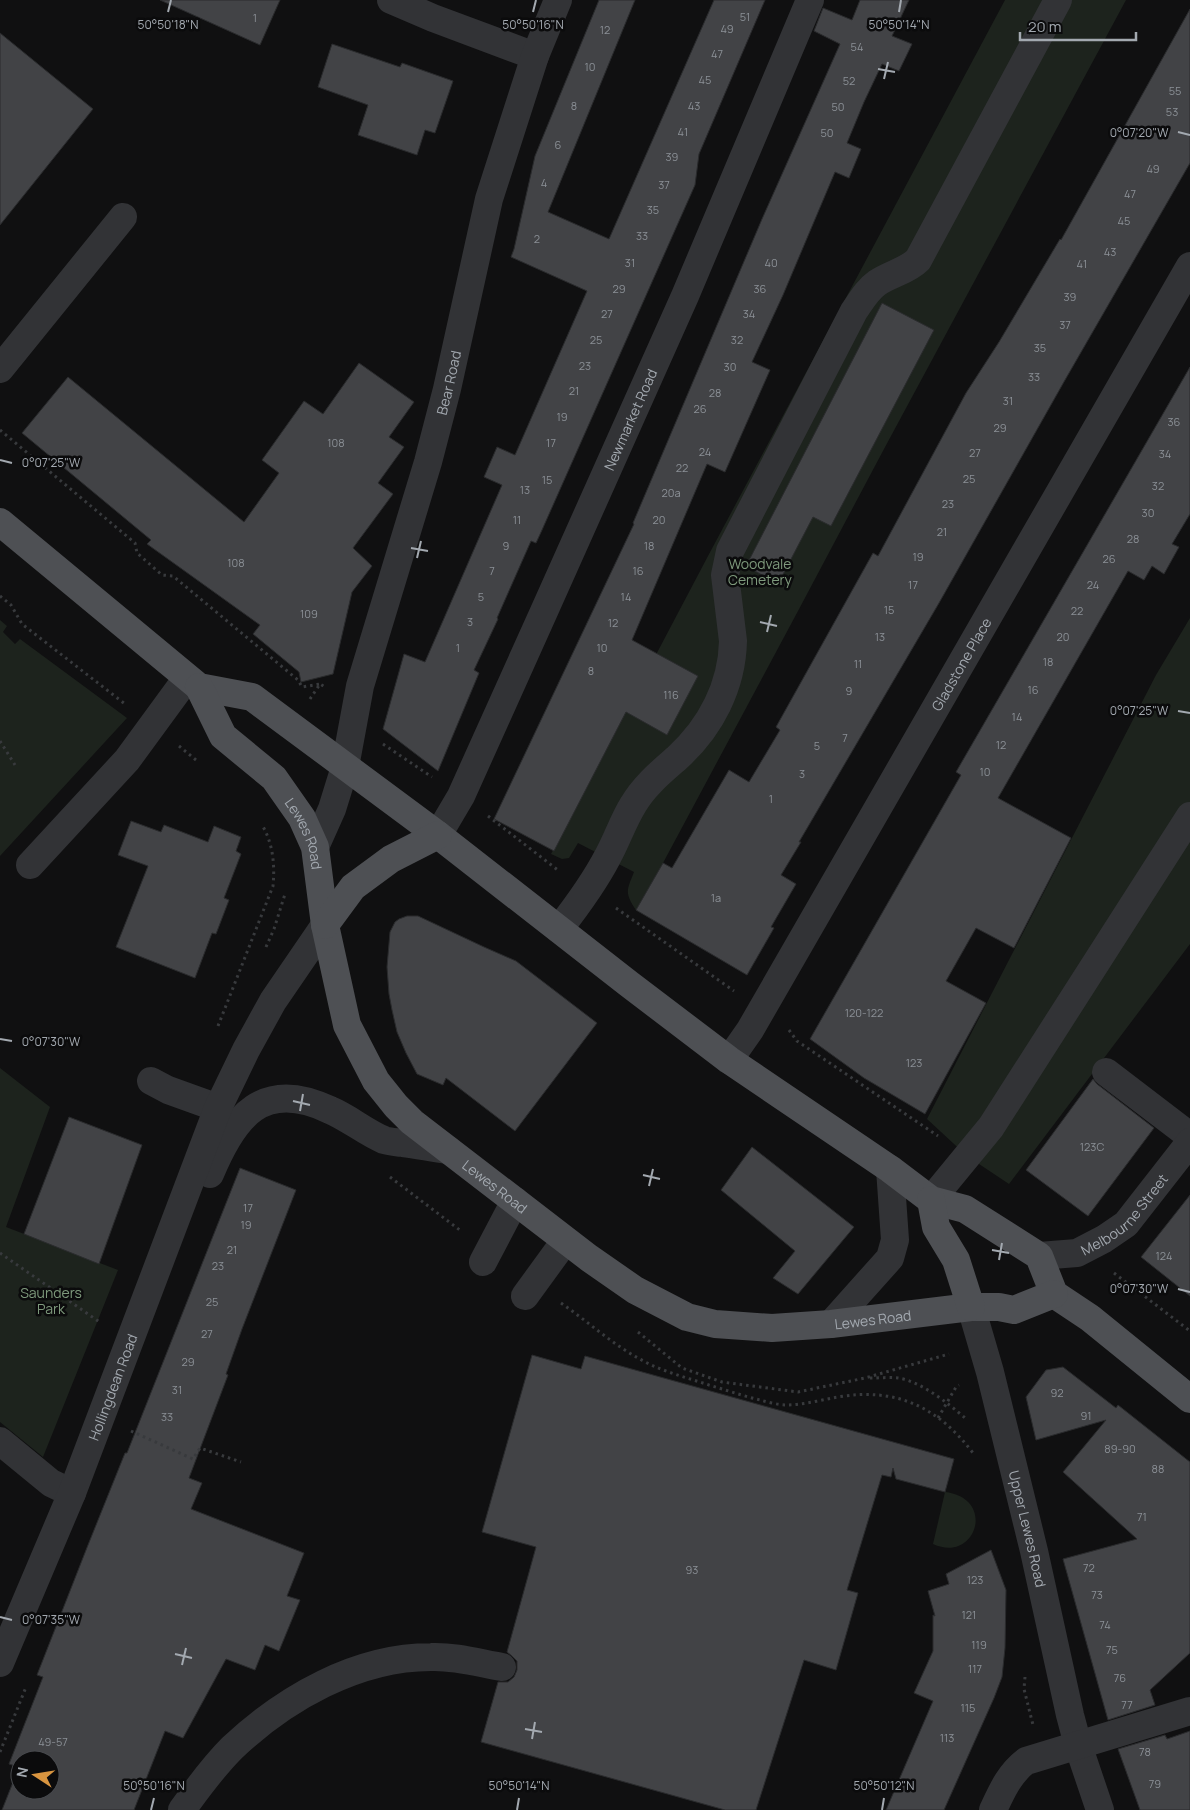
<svg xmlns="http://www.w3.org/2000/svg" width="1190" height="1810" font-family="Manrope,sans-serif">
<style>
.green{fill:#1d231d}
.building{fill:#424346;stroke:#2a2b2d;fill-rule:evenodd}
.lines{fill:none;stroke-linecap:round;stroke-linejoin:round}
.path{stroke:#383a3d;stroke-width:3;stroke-dasharray:2.5 4;stroke-linecap:butt}
.minor{stroke:#323336;stroke-width:28}
.major{stroke:#4e5054;stroke-width:28}
.ticks{fill:none;stroke:#a3a9b0;stroke-width:2}
.labels{text-anchor:middle;dominant-baseline:central;stroke-width:5;stroke-linejoin:round;paint-order:stroke}
.number-label{font-size:11px;fill:#8b9096}
.street-label{font-size:14px;fill:#a3a9b0;stroke:#0b0b0c}
.park-label{font-size:14px;fill:#7e997c;stroke:#0b0b0c}
.ticks-label{font-size:12px;text-anchor:middle;fill:#a3a9b0;stroke:#0b0b0c;stroke-width:5;stroke-linejoin:round;paint-order:stroke}
</style>
<rect width="100%" height="100%" fill="#101011"/>
<path class="green" d="M 1005,0 L 1126,0 L 884,449 L 798,611 L 663,863 L 636,910 C 624,892 627,890 634,872 L 578,843 L 569,858 L 562,859 L 551,854 L 708,556 Z
M 1190,618 L 1190,944 L 1009,1184 L 967,1156 L 927,1119 L 1156,675 Z
M 0,620 L 7,626 L 3,632 L 15,644 L 20,639 L 127,718 L 0,856 Z
M 0,1068 L 50,1107 L 6,1227 L 118,1270 L 43,1457 L 0,1422 Z
M 945,1492 C 997,1498 976,1564 933,1544 Z"/>
<path class="building" d="M 160,0 L 280,0 L 260,45 Z
M 599,0 L 635,0 L 548,212 L 609,239 L 714,0 L 765,0 L 699,154 L 695,185 L 542,530 L 536,543 L 531,541 L 497,618 L 498,619 L 474,670 L 479,673 L 438,771 L 383,729 L 404,654 L 425,662 L 502,485 L 484,477 L 497,447 L 515,455 L 587,291 L 511,257 L 514,249 L 535,156 Z
M 860,0 L 909,0 L 892,36 L 912,44 L 899,71 L 882,64 L 864,102 L 847,143 L 861,149 L 849,178 L 835,172 L 783,295 L 752,362 L 770,370 L 725,472 L 707,464 L 632,640 L 698,676 L 667,735 L 626,712 L 554,851 L 494,819 L 634,524 L 633,523 L 762,219 L 840,44 L 814,31 L 823,8 L 852,20 Z
M 1190,9 L 1190,163 L 1065,380 L 939,603 L 799,842 L 801,842 L 781,875 L 796,884 L 771,927 L 774,928 L 747,975 L 636,910 L 663,863 L 672,868 L 729,770 L 749,782 L 780,730 L 776,727 L 873,553 L 878,556 L 966,393 L 999,342 L 1060,239 L 1061,240 Z
M 0,33 L 93,109 L 0,225 Z
M 332,44 L 400,67 L 402,63 L 453,81 L 435,133 L 425,130 L 417,155 L 358,135 L 368,105 L 318,87 Z
M 882,303 L 934,330 L 831,526 L 813,517 L 778,584 L 746,566 Z
M 359,363 L 414,402 L 389,437 L 404,447 L 378,483 L 393,494 L 353,548 L 372,566 L 352,592 L 333,674 L 301,682 L 299,672 L 253,634 L 260,625 L 147,544 L 151,540 L 22,433 L 68,377 L 244,522 L 279,473 L 262,460 L 304,401 L 323,414 Z
M 1190,367 L 1190,514 L 1172,544 L 1179,547 L 1164,574 L 1152,566 L 1144,580 L 1128,571 L 998,798 L 1071,838 L 1014,948 L 976,928 L 946,981 L 986,1003 L 925,1114 L 864,1078 L 810,1039 L 961,775 L 956,772 Z
M 131,821 L 161,832 L 164,825 L 208,842 L 214,826 L 241,837 L 236,851 L 241,854 L 224,898 L 229,900 L 216,934 L 212,933 L 195,978 L 116,947 L 148,866 L 118,855 Z
M 407,916 L 418,916 L 484,947 L 516,961 L 597,1023 L 515,1131 L 446,1078 L 443,1085 L 417,1074 L 406,1053 L 397,1032 L 392,1010 L 389,994 L 387,967 L 390,932 L 395,922 L 399,919 Z
M 1093,1079 L 1097,1084 L 1154,1128 L 1088,1216 L 1026,1170 Z
M 69,1117 L 142,1145 L 99,1264 L 24,1234 Z
M 752,1147 L 854,1227 L 798,1294 L 773,1278 L 795,1251 L 721,1190 Z
M 240,1168 L 296,1190 L 242,1329 L 226,1374 L 228,1375 L 189,1478 L 202,1483 L 191,1509 L 304,1553 L 287,1596 L 300,1600 L 279,1651 L 265,1645 L 255,1670 L 226,1659 L 183,1738 L 165,1731 L 134,1810 L 2,1810 L 19,1767 L 9,1764 L 43,1677 L 37,1675 L 88,1545 L 125,1453 L 127,1453 ZM 20,1760 L 50,1760 L 50,1790 L 20,1790 Z
M 1190,1195 L 1190,1296 L 1141,1257 Z
M 532,1355 L 581,1369 L 585,1356 L 954,1459 L 945,1492 L 896,1479 L 893,1468 L 891,1477 L 882,1475 L 847,1590 L 858,1593 L 836,1670 L 804,1660 L 756,1810 L 725,1810 L 481,1742 L 498,1682 L 508,1682 L 514,1677 L 517,1670 L 517,1661 L 512,1656 L 507,1652 L 536,1547 L 482,1532 Z
M 1063,1367 L 1116,1408 L 1118,1405 L 1190,1462 L 1190,1653 L 1150,1690 L 1155,1705 L 1108,1720 L 1063,1559 L 1137,1539 L 1063,1472 L 1106,1420 L 1036,1440 L 1026,1397 L 1046,1370 Z
M 991,1550 L 1006,1590 L 1005,1648 L 1002,1677 L 994,1698 L 944,1810 L 886,1810 L 933,1701 L 914,1693 L 933,1651 L 933,1615 L 935,1616 L 928,1591 L 949,1584 L 946,1574 Z
M 1190,1731 L 1190,1810 L 1140,1810 L 1118,1749 L 1165,1735 L 1167,1739 Z"/>
<g class="lines">
<path class="path" d="M 0,430 L 135,543 L 137,553 L 162,575 L 173,576 L 298,680 L 302,687 L 320,684
M 0,596 L 11,605 L 22,624 L 125,704
M 310,699 L 320,684 L 325,687
M 0,741 L 15,765
M 383,744 L 432,777
M 179,746 L 196,760
M 488,816 L 559,871
M 616,908 L 734,991
M 266,947 L 274,929 L 285,894
M 218,1026 L 273,886 C 275,865 273,843 262,825
M 789,1030 L 797,1041 L 938,1136
M 390,1177 L 461,1231
M 0,1253 L 101,1323
M 1114,1273 L 1190,1331
M 561,1303 C 587,1321 611,1343 638,1358 C 660,1371 685,1377 709,1385 C 726,1390 743,1396 760,1400 C 768,1402 778,1405 786,1405 C 803,1405 821,1400 838,1397 C 896,1387 938,1407 973,1453
M 638,1332 L 682,1368 L 722,1382 L 798,1392 L 865,1378 L 949,1354
M 870,1378 C 879,1378 889,1377 898,1378 C 920,1381 948,1403 965,1418
M 938,1418 L 956,1387 L 959,1385
M 131,1431 L 193,1459 L 200,1448 L 241,1462
M 1025,1677 L 1024,1689 L 1033,1725
M 0,1752 L 26,1687"/>
<g class="minor">
<path d="M 391,0 L 433,18 L 535,56"/>
<path d="M 0,369 L 123,217"/>
<path id="s1" d="M 438,835 L 461,796 L 546,607 L 685,296 L 810,0"/>
<path id="s2" d="M 315,847 L 332,809 L 345,767 L 360,686 L 428,462 L 447,389 L 489,199 L 535,56 L 558,0"/>
<path d="M 30,865 L 127,760 L 187,678"/>
<path d="M 559,929 C 577,906 594,883 608,856 C 617,840 623,821 633,805 C 644,786 661,772 677,758 C 711,727 732,686 733,641 L 725,575 L 730,551 L 854,311 C 861,301 867,290 877,283 C 890,274 907,271 918,260 L 1058,0"/>
<path id="s3" d="M 729,1060 L 750,1030 L 1190,266"/>
<path d="M 1106,1072 L 1190,1136"/>
<path d="M 151,1081 L 168,1090 L 218,1108"/>
<path d="M 210,1174 C 234,1116 263,1078 330,1110 C 349,1118 365,1132 384,1140 C 390,1142 397,1142 403,1143 C 418,1145 433,1148 448,1150"/>
<path d="M 931,1200 L 991,1127 L 1190,816"/>
<path id="s4" d="M 1039,1256 L 1077,1253 L 1104,1239 L 1126,1224 L 1190,1142"/>
<path d="M 483,1262 L 515,1201"/>
<path d="M 525,1296 L 565,1241"/>
<path id="s5" d="M 971,1307 L 990,1372 L 1034,1551 L 1070,1715 L 1078,1745 L 1100,1810"/>
<path d="M 831,1324 L 890,1258 L 895,1240 L 890,1169"/>
<path d="M 0,1441 L 51,1483 L 72,1493"/>
<path id="s6" d="M 0,1663 L 72,1493 L 218,1108 L 246,1050 L 273,1001 L 325,925"/>
<path d="M 182,1810 C 197,1789 213,1767 232,1748 C 285,1698 357,1657 431,1657 C 455,1656 479,1663 502,1667"/>
<path d="M 993,1810 C 1002,1791 1009,1774 1026,1761 L 1190,1711"/>
</g>
<g class="major">
<path d="M 0,522 L 199,687 L 252,697 L 438,835 L 629,984 L 729,1060 L 890,1169 L 931,1200 L 965,1209 L 1039,1256 L 1054,1294 L 1090,1318 L 1190,1399"/>
<path id="s7" d="M 199,687 L 223,736 L 274,778 L 302,818 L 315,847 L 325,925 L 347,1025 L 376,1081 L 396,1106 L 412,1122 L 589,1258 L 635,1290 L 687,1317 L 715,1324 L 772,1328 L 831,1324 L 971,1307 L 999,1307 L 1014,1310 L 1054,1294"/>
<path d="M 325,925 L 353,887 L 391,859 L 438,835"/>
<path d="M 931,1200 L 936,1227 L 956,1260 L 971,1307"/>
</g>
</g>
<path class="ticks" d="M 168,12 L 171,0M 533,12 L 536,0M 899,12 L 901,0M 878,69 L 895,72M 884,79 L 888,62M 1178,132 L 1190,135M 0,460 L 12,463M 411,548 L 428,551M 417,558 L 421,541M 760,622 L 777,626M 767,632 L 771,615M 1178,711 L 1190,713M 0,1039 L 12,1041M 293,1101 L 310,1105M 300,1111 L 303,1094M 643,1175 L 660,1179M 649,1186 L 653,1169M 992,1250 L 1009,1253M 999,1260 L 1002,1243M 1178,1289 L 1190,1292M 0,1617 L 12,1620M 175,1654 L 192,1658M 182,1665 L 186,1648M 525,1729 L 542,1732M 532,1739 L 535,1722M 151,1810 L 154,1798M 517,1810 L 519,1798M 882,1810 L 884,1798"/>
<g class="labels">
<g class="number-label">
<text x="745" y="16">51</text>
<text x="255" y="17">1</text>
<text x="727" y="28">49</text>
<text x="605" y="29">12</text>
<text x="857" y="46">54</text>
<text x="717" y="53">47</text>
<text x="590" y="66">10</text>
<text x="705" y="79">45</text>
<text x="849" y="80">52</text>
<text x="1175" y="90">55</text>
<text x="574" y="105">8</text>
<text x="694" y="105">43</text>
<text x="838" y="106">50</text>
<text x="1172" y="111">53</text>
<text x="683" y="131">41</text>
<text x="827" y="132">50</text>
<text x="558" y="144">6</text>
<text x="672" y="156">39</text>
<text x="1153" y="168">49</text>
<text x="544" y="182">4</text>
<text x="664" y="184">37</text>
<text x="1130" y="193">47</text>
<text x="653" y="209">35</text>
<text x="1124" y="220">45</text>
<text x="642" y="235">33</text>
<text x="537" y="238">2</text>
<text x="1110" y="251">43</text>
<text x="630" y="262">31</text>
<text x="771" y="262">40</text>
<text x="1082" y="263">41</text>
<text x="619" y="288">29</text>
<text x="760" y="288">36</text>
<text x="1070" y="296">39</text>
<text x="607" y="313">27</text>
<text x="749" y="313">34</text>
<text x="1065" y="324">37</text>
<text x="596" y="339">25</text>
<text x="737" y="339">32</text>
<text x="1040" y="347">35</text>
<text x="585" y="365">23</text>
<text x="730" y="366">30</text>
<text x="1034" y="376">33</text>
<text x="574" y="390">21</text>
<text x="715" y="392">28</text>
<text x="1008" y="400">31</text>
<text x="700" y="408">26</text>
<text x="562" y="416">19</text>
<text x="1174" y="421">36</text>
<text x="1000" y="427">29</text>
<text x="336" y="442">108</text>
<text x="551" y="442">17</text>
<text x="705" y="451">24</text>
<text x="975" y="452">27</text>
<text x="1165" y="453">34</text>
<text x="682" y="467">22</text>
<text x="969" y="478">25</text>
<text x="547" y="479">15</text>
<text x="1158" y="485">32</text>
<text x="525" y="489">13</text>
<text x="671" y="492">20a</text>
<text x="948" y="503">23</text>
<text x="1148" y="512">30</text>
<text x="517" y="519">11</text>
<text x="659" y="519">20</text>
<text x="942" y="531">21</text>
<text x="1133" y="538">28</text>
<text x="506" y="545">9</text>
<text x="649" y="545">18</text>
<text x="918" y="556">19</text>
<text x="1109" y="558">26</text>
<text x="236" y="562">108</text>
<text x="492" y="570">7</text>
<text x="638" y="570">16</text>
<text x="913" y="584">17</text>
<text x="1093" y="584">24</text>
<text x="481" y="596">5</text>
<text x="626" y="596">14</text>
<text x="889" y="609">15</text>
<text x="1077" y="610">22</text>
<text x="309" y="613">109</text>
<text x="470" y="621">3</text>
<text x="613" y="622">12</text>
<text x="880" y="636">13</text>
<text x="1063" y="636">20</text>
<text x="458" y="647">1</text>
<text x="602" y="647">10</text>
<text x="1048" y="661">18</text>
<text x="858" y="663">11</text>
<text x="591" y="670">8</text>
<text x="1033" y="689">16</text>
<text x="849" y="690">9</text>
<text x="671" y="694">116</text>
<text x="1017" y="716">14</text>
<text x="845" y="737">7</text>
<text x="1001" y="744">12</text>
<text x="817" y="745">5</text>
<text x="985" y="771">10</text>
<text x="802" y="773">3</text>
<text x="771" y="798">1</text>
<text x="716" y="897">1a</text>
<text x="864" y="1012">120-122</text>
<text x="914" y="1062">123</text>
<text x="1092" y="1146">123C</text>
<text x="248" y="1207">17</text>
<text x="246" y="1224">19</text>
<text x="232" y="1249">21</text>
<text x="1164" y="1255">124</text>
<text x="218" y="1265">23</text>
<text x="212" y="1301">25</text>
<text x="207" y="1333">27</text>
<text x="188" y="1361">29</text>
<text x="177" y="1389">31</text>
<text x="1057" y="1392">92</text>
<text x="1086" y="1415">91</text>
<text x="167" y="1416">33</text>
<text x="1120" y="1448">89-90</text>
<text x="1158" y="1468">88</text>
<text x="1142" y="1516">71</text>
<text x="1089" y="1567">72</text>
<text x="692" y="1569">93</text>
<text x="975" y="1579">123</text>
<text x="1097" y="1594">73</text>
<text x="969" y="1614">121</text>
<text x="1105" y="1624">74</text>
<text x="979" y="1644">119</text>
<text x="1112" y="1649">75</text>
<text x="975" y="1668">117</text>
<text x="1120" y="1677">76</text>
<text x="1127" y="1704">77</text>
<text x="968" y="1707">115</text>
<text x="947" y="1737">113</text>
<text x="53" y="1741">49-57</text>
<text x="1145" y="1751">78</text>
<text x="1155" y="1783">79</text>
</g>
<g class="street-label">
<text stroke="none"><textPath href="#s2" startOffset="484">Bear Road</textPath></text>
<text stroke="none"><textPath href="#s1" startOffset="458">Newmarket Road</textPath></text>
<text stroke="none"><textPath href="#s3" startOffset="459">Gladstone Place</textPath></text>
<text stroke="none"><textPath href="#s7" startOffset="185">Lewes Road</textPath></text>
<text stroke="none"><textPath href="#s7" startOffset="605">Lewes Road</textPath></text>
<text stroke="none"><textPath href="#s4" startOffset="100">Melbourne Street</textPath></text>
<text stroke="none"><textPath href="#s7" startOffset="1025">Lewes Road</textPath></text>
<text stroke="none"><textPath href="#s6" startOffset="298">Hollingdean Road</textPath></text>
<text stroke="none"><textPath href="#s5" startOffset="229">Upper Lewes Road</textPath></text>
</g>
<g class="park-label">
<text x="760" y="563">Woodvale<tspan x="760" dy="16">Cemetery</tspan></text>
<text x="51" y="1292">Saunders<tspan x="51" dy="16">Park</tspan></text>
</g>
</g>
<g class="ticks-label">
<text x="168" y="29">50°50'18"N</text>
<text x="533" y="29">50°50'16"N</text>
<text x="899" y="29">50°50'14"N</text>
<text x="1139" y="137">0°07'20"W</text>
<text x="51" y="467">0°07'25"W</text>
<text x="1139" y="715">0°07'25"W</text>
<text x="51" y="1046">0°07'30"W</text>
<text x="1139" y="1293">0°07'30"W</text>
<text x="51" y="1624">0°07'35"W</text>
<text x="154" y="1790">50°50'16"N</text>
<text x="519" y="1790">50°50'14"N</text>
<text x="884" y="1790">50°50'12"N</text>
</g>
<g transform="translate(35 1775) rotate(282)"><circle r="24" fill="#0b0b0c" stroke="#484a4e"/>
<path d="M0-4L9 19L0 12L-9 19Z" fill="#d99540"/>
<text y="-8" font-size="14" font-weight="bold" text-anchor="middle" fill="#a3a9b0">N</text>
</g>
<path d="M1020 32v8h116v-8" fill="none" stroke="#a3a9b0" stroke-width="2.5"/>
<text x="1028" y="32" font-size="15" fill="#a3a9b0" stroke="#0b0b0c" stroke-width="4" paint-order="stroke">20 m</text>
</svg>
